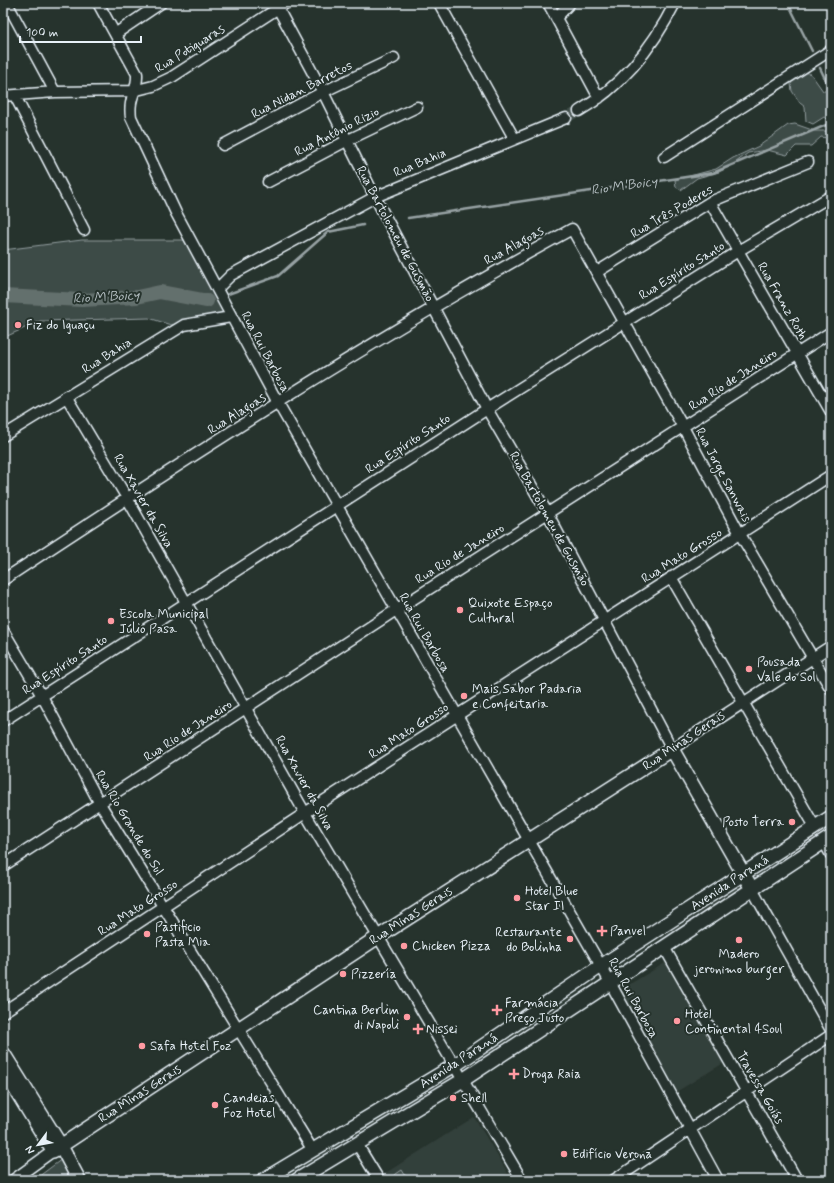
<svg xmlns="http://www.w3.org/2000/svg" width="834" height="1183" font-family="Mynerve,sans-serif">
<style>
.built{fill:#333f3a}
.green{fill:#3e4b47;stroke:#939ea0}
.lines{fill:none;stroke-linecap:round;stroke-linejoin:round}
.stream{stroke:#98a3a5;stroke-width:2.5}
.river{stroke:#636f6d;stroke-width:14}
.minor-tunnel{stroke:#43504b;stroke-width:10;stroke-dasharray:10 5;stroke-linecap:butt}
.minor-casing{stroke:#e8f1f8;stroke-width:13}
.major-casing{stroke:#e8f1f8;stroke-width:16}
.minor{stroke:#26332d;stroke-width:10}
.major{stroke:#26332d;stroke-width:13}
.poi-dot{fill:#ff9aa2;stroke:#26332d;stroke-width:1.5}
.labels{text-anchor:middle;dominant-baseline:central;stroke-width:4;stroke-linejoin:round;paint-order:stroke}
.street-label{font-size:13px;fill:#e8f1f8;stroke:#26332d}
.poi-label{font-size:13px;fill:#e8f1f8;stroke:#26332d;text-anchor:start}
.water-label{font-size:14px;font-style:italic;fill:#b3bdc0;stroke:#26332d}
</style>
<rect width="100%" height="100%" fill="#26332d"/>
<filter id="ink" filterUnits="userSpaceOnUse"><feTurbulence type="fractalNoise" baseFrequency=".025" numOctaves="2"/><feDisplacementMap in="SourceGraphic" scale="8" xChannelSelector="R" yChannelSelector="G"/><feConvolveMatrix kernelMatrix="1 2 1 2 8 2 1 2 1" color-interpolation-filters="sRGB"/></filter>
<g filter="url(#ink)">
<path class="built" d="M 670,960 L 727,1061 L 676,1092 L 620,990 Z
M 474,1117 L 508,1173 L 498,1180 L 388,1180 L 384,1174 Z"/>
<path class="green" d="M 805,72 L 811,74 L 823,91 L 829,91 L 831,86 L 831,121 L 824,117 L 813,124 L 806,121 L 805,107 L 800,103 L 792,91 L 791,84 L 793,77 Z
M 795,124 L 815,131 L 831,131 L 831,143 L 827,138 L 821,137 L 811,146 L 796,146 L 787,155 L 767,150 L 748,153 L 731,166 L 719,172 L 697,178 L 681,190 L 676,187 L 675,180 L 716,169 L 733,158 L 759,146 L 788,125 Z
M 82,240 L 184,240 L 224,313 L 171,325 L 149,318 L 40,321 L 3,338 L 3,250 Z
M 62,1159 L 74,1180 L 34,1180 Z
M 402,1170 L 408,1180 L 391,1180 L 390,1178 Z"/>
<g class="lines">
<path class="stream" d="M 788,3 L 812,51
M 820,68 L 831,91
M 408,218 L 713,173 L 831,123
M 228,294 L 278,276 L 328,232 L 363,225"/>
<path class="river" d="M 3,296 L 82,300 L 137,297 L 160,292 L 207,301"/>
<path class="minor-tunnel" d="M 566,118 L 579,111"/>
<defs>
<path id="minor" d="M 7,3 L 55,92
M 98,3 L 137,74 C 138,91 128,97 131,117 L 176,213 L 278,403 L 601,966 L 718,1180
M 275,3 L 323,92 L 375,197 L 487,409 L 548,514 L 672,749 L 831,646
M 439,3 L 514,138
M 548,3 L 599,98
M 556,18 L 570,3
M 115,34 L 161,3
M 3,96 L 55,92 L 133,91 L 153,86 L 172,77 L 286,3
M 15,96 L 84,230
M 579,111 C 622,86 653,47 675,3
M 223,145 L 323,92 L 394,58
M 664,157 L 831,50
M 268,182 L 348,140 L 417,107
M 710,202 L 831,412
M 597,272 L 710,202 L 808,162
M 217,289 L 231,275 L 375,197 L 566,118
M 66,396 L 127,498 L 305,813 L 522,1180
M 3,436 L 184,325 L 231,317
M 671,577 L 815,827
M 3,580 C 189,457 376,336 572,229 L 683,427 L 740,534 L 831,689
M 3,630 L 42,696 L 99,802 L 312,1149
M 3,721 L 487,409 L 738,251 L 831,196
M 824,842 L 831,855
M 3,866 L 396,610 L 831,332
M 752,889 L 831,1030
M 664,947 L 797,1180
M 3,1012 L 305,813 L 831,475
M 357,1144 L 379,1180
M 13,1180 L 53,1151
M 614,1180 L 831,1035"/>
<path id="major" d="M 3,1053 L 61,1146 L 79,1180
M 3,1069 L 53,1151 L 378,937 L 672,749 L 752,889
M 263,1180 L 455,1065 L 601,966 L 831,817
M 297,1180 L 463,1080 L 831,837"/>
</defs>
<use href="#minor" class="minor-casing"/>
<use href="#major" class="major-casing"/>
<use href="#minor" class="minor"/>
<use href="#major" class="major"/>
</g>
</g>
<g class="poi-dot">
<circle cx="18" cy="325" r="4"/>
<circle cx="460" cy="610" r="4"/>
<circle cx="111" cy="621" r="4"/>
<circle cx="749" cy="669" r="4"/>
<circle cx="464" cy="696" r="4"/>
<circle cx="792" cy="822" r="4"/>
<circle cx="517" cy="898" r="4"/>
<path d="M600 925h4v4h4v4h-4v4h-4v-4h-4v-4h4z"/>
<circle cx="147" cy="934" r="4"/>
<circle cx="570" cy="939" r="4"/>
<circle cx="739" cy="940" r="4"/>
<circle cx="404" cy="946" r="4"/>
<circle cx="343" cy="974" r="4"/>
<path d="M495 1004h4v4h4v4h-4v4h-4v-4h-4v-4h4z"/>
<circle cx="407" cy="1017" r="4"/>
<circle cx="677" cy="1021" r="4"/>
<path d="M416 1023h4v4h4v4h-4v4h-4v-4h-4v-4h4z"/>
<circle cx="142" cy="1046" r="4"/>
<path d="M512 1068h4v4h4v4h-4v4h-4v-4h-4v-4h4z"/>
<circle cx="453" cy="1098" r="4"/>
<circle cx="215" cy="1105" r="4"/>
<circle cx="564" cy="1154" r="4"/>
</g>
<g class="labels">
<g class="street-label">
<text transform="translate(190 49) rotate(-32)">Rua Potiguaras</text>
<text transform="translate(302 90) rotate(-27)">Rua Nidan Barretos</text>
<text transform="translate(337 132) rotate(-27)">Rua Antônio Rizio</text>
<text transform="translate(420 163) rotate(-23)">Rua Bahia</text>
<text transform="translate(672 212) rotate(-30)">Rua Três Poderes</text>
<text transform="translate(395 234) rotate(62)">Rua Bartolomeu de Gusmão</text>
<text transform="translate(514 246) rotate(-29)">Rua Alagoas</text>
<text transform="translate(682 271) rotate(-32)">Rua Espírito Santo</text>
<text transform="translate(782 301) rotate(60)">Rua Franz Roth</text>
<text transform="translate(265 352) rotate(62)">Rua Rui Barbosa</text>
<text transform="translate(107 356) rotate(-32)">Rua Bahia</text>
<text transform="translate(733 380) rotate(-33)">Rua Rio de Janeiro</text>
<text transform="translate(237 414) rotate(-32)">Rua Alagoas</text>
<text transform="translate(408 444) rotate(-33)">Rua Espírito Santo</text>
<text transform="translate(723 475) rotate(62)">Rua Jorge Sanwais</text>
<text transform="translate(143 501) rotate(60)">Rua Xavier da Silva</text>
<text transform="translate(549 519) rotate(61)">Rua Bartolomeu de Gusmão</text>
<text transform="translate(460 554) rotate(-32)">Rua Rio de Janeiro</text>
<text transform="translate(682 556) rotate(-32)">Rua Mato Grosso</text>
<text transform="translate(424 633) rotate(60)">Rua Rui Barbosa</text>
<text transform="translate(65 665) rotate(-33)">Rua Espírito Santo</text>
<text transform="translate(188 731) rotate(-33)">Rua Rio de Janeiro</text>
<text transform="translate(409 731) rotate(-33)">Rua Mato Grosso</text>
<text transform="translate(684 741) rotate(-34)">Rua Minas Gerais</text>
<text transform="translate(304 783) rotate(61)">Rua Xavier da Silva</text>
<text transform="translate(129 823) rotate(59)">Rua Rio Grande do Sul</text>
<text transform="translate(730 883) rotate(-33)">Avenida Paraná</text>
<text transform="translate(138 908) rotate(-33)">Rua Mato Grosso</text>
<text transform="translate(411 916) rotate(-33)">Rua Minas Gerais</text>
<text transform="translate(633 998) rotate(61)">Rua Rui Barbosa</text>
<text transform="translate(459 1061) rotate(-33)">Avenida Paraná</text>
<text transform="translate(760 1088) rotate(60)">Travessa Goiás</text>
<text transform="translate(140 1094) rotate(-33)">Rua Minas Gerais</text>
</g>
<g class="poi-label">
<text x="26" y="325">Fiz do Iguaçu</text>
<text x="468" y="603">Quixote Espaço<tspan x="468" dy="15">Cultural</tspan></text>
<text x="119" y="614">Escola Municipal<tspan x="119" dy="15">Júlio Pasa</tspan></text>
<text x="757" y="662">Pousada<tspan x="757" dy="15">Vale do Sol</tspan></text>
<text x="472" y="689">Mais Sabor Padaria<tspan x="472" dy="15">e Confeitaria</tspan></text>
<text x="784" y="822" text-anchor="end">Posto Terra</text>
<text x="525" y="891">Hotel Blue<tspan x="525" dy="15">Star II</tspan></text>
<text x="155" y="927">Pastificio<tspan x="155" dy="15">Pasta Mia</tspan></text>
<text x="610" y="931">Panvel</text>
<text x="562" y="932" text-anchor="end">Restaurante<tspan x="562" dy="15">do Bolinha</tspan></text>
<text x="412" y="946">Chicken Pizza</text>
<text x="739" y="954" text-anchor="middle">Madero<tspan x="739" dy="15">jeronimo burger</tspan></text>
<text x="351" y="974">Pizzería</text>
<text x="505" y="1003">Farmácia<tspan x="505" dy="15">Preço Justo</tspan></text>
<text x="399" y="1010" text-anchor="end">Cantina Berlim<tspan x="399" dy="15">di Napoli</tspan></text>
<text x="685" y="1014">Hotel<tspan x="685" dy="15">Continental 4Soul</tspan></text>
<text x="426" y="1029">Nissei</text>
<text x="150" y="1046">Safa Hotel Foz</text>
<text x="522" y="1074">Droga Raia</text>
<text x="223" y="1098">Candeias<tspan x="223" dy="15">Foz Hotel</tspan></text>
<text x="461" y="1098">Shell</text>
<text x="572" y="1154">Edifício Verona</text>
</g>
<g class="water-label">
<text transform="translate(624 186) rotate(-8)">Rio M'Boicy</text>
<text transform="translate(106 297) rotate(-3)">Rio M'Boicy</text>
</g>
</g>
<rect width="834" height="1183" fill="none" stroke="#26332d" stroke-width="16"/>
<rect x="8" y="8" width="818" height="1167" fill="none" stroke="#e8f1f8" stroke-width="1.5" filter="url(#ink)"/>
<g transform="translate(38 1145) rotate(238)" stroke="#26332d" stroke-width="3" paint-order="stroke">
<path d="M0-3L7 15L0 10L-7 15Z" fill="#e8f1f8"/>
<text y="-6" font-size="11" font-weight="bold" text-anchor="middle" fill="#e8f1f8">N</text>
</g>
<path d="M20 36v6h121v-6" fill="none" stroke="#e8f1f8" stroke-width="2"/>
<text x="26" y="36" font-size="12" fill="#e8f1f8" stroke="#26332d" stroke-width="3" paint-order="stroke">100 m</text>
</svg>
